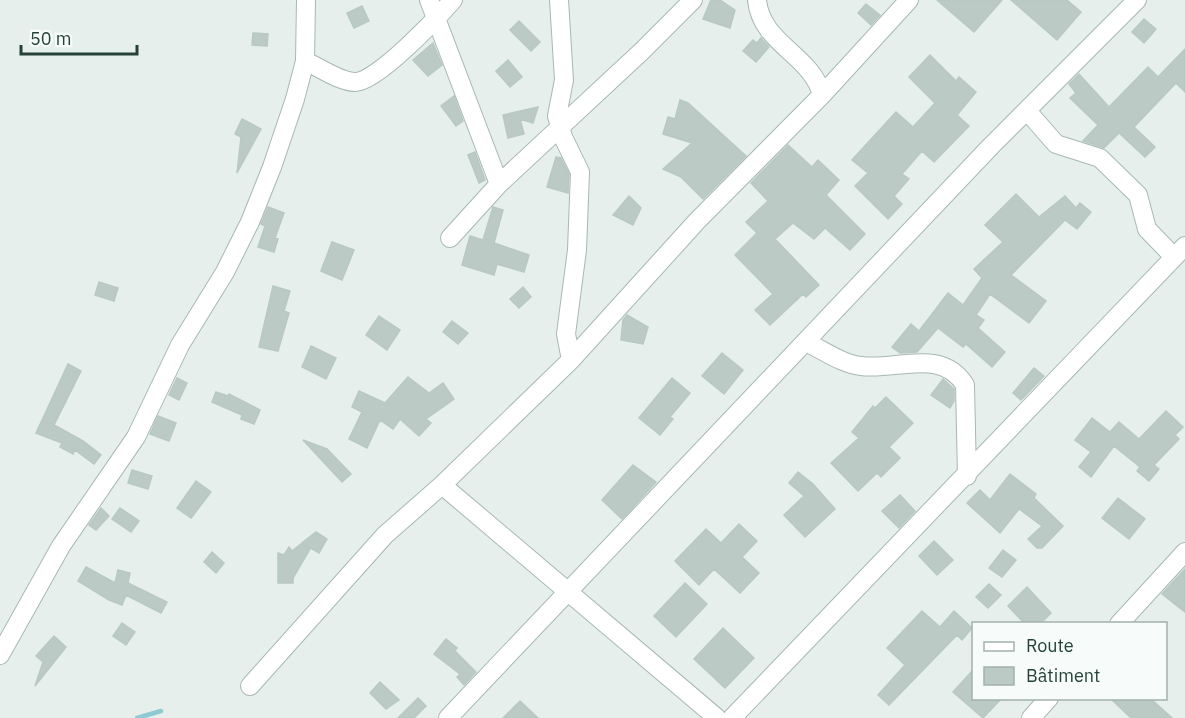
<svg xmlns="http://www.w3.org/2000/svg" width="1185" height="718" font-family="'IBM Plex Sans',sans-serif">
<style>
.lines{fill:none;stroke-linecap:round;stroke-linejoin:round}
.stream{stroke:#8ec9d4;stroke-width:4.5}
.building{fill:#bbcac4;stroke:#b8c9c2;stroke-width:1.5}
.minor-casing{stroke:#a8b8b2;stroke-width:20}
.minor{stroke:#fff;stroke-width:18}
</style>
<rect width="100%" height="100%" fill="#e6efeb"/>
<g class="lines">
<path class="stream" d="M 137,718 L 161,711"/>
</g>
<path class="building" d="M 711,0 L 720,0 L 735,10 L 730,28 L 703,19 Z
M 937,0 L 1002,0 L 974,32 Z
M 1011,0 L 1067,0 L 1081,12 L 1057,40 Z
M 866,4 L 880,15 L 871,25 L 858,13 Z
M 362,6 L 369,21 L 354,28 L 347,13 Z
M 1144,19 L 1156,29 L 1144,43 L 1132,32 Z
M 519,21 L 540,42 L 531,51 L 510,30 Z
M 253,33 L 268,34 L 267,46 L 252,45 Z
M 761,38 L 769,47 L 756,62 L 743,51 L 753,40 L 757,43 Z
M 433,43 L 442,65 L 428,76 L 413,60 Z
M 1185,49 L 1185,92 L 1176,83 L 1134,127 L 1155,147 L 1145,157 L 1119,133 L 1104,148 L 1083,141 L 1098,125 L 1070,98 L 1076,93 L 1069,84 L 1079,74 L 1109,107 L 1148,67 L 1158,77 Z
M 930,55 L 956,81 L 959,77 L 976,92 L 957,115 L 969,126 L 934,162 L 922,151 L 902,174 L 909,179 L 894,196 L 902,204 L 888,219 L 855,186 L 868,173 L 852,160 L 896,112 L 913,127 L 935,103 L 909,77 Z
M 508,60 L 522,77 L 510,87 L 496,71 Z
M 454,96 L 463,121 L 456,126 L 441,106 Z
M 680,100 L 688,103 L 746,156 L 703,199 L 681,177 L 663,169 L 692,143 L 663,134 L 668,117 L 675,119 Z
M 538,107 L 533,123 L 520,119 L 524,134 L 508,138 L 503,115 Z
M 242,119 L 261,129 L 237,173 L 241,137 L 235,134 Z
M 788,145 L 812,167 L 818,160 L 839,180 L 826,195 L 865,234 L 850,250 L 825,228 L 814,239 L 793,223 L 775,239 L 819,285 L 806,297 L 803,294 L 770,325 L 755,310 L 773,294 L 735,255 L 757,233 L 746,222 L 768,201 L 751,183 Z
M 475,152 L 485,180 L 479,183 L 468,155 Z
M 556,157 L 561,158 L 569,174 L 568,193 L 547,187 Z
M 1016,194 L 1039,217 L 1065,196 L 1076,208 L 1080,203 L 1091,212 L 1077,229 L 1065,220 L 1011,275 L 1046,301 L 1029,323 L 990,294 L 976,315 L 984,320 L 978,328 L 1005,352 L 992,367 L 966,344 L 963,347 L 938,328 L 917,352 L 900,353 L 892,347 L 911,324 L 919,331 L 948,293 L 963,305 L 982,278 L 974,269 L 1003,242 L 985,225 Z
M 629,196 L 641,208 L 633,225 L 613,215 Z
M 268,207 L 284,213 L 275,238 L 278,239 L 274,252 L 258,247 L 265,226 L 261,224 Z
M 493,207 L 503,210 L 494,243 L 529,255 L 524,272 L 497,264 L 494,275 L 462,265 L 470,236 L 483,240 Z
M 332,242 L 354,250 L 342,280 L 321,271 Z
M 99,282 L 118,288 L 114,301 L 95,295 Z
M 273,286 L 290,291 L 284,311 L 289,313 L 278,351 L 259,347 Z
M 523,287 L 531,297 L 519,308 L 510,299 Z
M 627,315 L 648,327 L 643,344 L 621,340 L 623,320 Z
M 379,316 L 400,330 L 387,350 L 366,335 Z
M 452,321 L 468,333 L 458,344 L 443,332 Z
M 311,346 L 336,358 L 326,379 L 302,367 Z
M 722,353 L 743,370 L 724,394 L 702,376 Z
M 68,364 L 81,371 L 54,425 L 83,441 L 101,455 L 94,464 L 75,450 L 73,454 L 60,447 L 62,443 L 36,433 Z
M 1034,368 L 1044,376 L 1021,400 L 1013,393 Z
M 408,377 L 429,393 L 443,383 L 454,399 L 426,419 L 431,423 L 419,436 L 400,419 L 393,429 L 380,420 L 367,448 L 349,439 L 362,412 L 352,407 L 359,391 L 385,403 Z
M 177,378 L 187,383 L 179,400 L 169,395 Z
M 672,378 L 690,393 L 670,417 L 673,419 L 660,435 L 639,418 Z
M 943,379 L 954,389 L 954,401 L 950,408 L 931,395 Z
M 216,392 L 228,396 L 229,394 L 260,410 L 254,424 L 241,419 L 242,415 L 212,402 Z
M 886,397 L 913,423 L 889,447 L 900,458 L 881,477 L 877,473 L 858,491 L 831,463 L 859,438 L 852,432 L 873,406 L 875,408 Z
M 1166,411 L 1183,427 L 1175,435 L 1179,439 L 1154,465 L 1159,469 L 1149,481 L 1137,471 L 1140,467 L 1114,446 L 1091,477 L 1079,467 L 1091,452 L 1075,440 L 1092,418 L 1110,432 L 1119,422 L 1139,439 Z
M 158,416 L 176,423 L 169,441 L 150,434 Z
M 303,440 L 327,449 L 351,474 L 342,482 Z
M 633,465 L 656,482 L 622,519 L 602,500 Z
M 132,470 L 152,476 L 148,489 L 128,483 Z
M 798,472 L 813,484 L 835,509 L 805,537 L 784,515 L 804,496 L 789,483 Z
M 1010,474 L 1036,494 L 1034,498 L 1063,526 L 1042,548 L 1037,548 L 1028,539 L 1042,526 L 1019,509 L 1000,533 L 967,503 L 980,490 L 990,500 Z
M 196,481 L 211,492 L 191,518 L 177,508 Z
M 900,495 L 915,511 L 899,528 L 882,511 Z
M 1118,498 L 1145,519 L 1129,539 L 1102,518 Z
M 101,508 L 109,516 L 96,530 L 89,525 Z
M 120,508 L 139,521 L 131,532 L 112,519 Z
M 739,524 L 757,541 L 742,557 L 759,573 L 740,593 L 714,569 L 699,585 L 675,561 L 706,529 L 721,543 Z
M 316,532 L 327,539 L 319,553 L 302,543 Z
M 934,541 L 953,560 L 937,575 L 919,556 Z
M 301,544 L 310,549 L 293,578 L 293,583 L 278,583 L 278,553 L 284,555 L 289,547 L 292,551 Z
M 1003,550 L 1016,560 L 1002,577 L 989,568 Z
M 212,552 L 224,563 L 216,573 L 204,562 Z
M 86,567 L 115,583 L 118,570 L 130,573 L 128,583 L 167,602 L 161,613 L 126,595 L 122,605 L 109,600 L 78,581 Z
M 1185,569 L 1185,612 L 1162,594 Z
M 685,583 L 707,604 L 676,637 L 654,616 Z
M 989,584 L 1001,595 L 988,608 L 976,597 Z
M 1027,587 L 1051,613 L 1040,624 L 1025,624 L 1008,606 Z
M 922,611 L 940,627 L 954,611 L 972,628 L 962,640 L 957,635 L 889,705 L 878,695 L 905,665 L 887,648 Z
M 122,623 L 135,632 L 126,645 L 113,636 Z
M 723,628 L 754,658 L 725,688 L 694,659 Z
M 54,636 L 66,647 L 35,686 L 43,662 L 36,656 Z
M 446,639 L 457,648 L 455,651 L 476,672 L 464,685 L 457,677 L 460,674 L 434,654 Z
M 974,669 L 974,699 L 1001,699 L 983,718 L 953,692 Z
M 380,682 L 399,700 L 386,709 L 370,693 Z
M 418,698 L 426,706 L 414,718 L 398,718 Z
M 1111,699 L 1151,699 L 1172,718 L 1131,718 Z
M 520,701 L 538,718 L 503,718 Z"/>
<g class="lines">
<defs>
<path id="minor" d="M 429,0 L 499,184
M 559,0 L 564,80 L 557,116 L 563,137 L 580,172 L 577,250 L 566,334 L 571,360
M 757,0 C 761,44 812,55 822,95
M 305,61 C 319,67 340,82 355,82 C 376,83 438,17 453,0
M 1028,112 L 1056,144 L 1100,158 L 1138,195 L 1147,229 L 1174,257
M 450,238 L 499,184 L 642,51 L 693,0
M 806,342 C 823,350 842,364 861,366 C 896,371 941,347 965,385 L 967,476
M 442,485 L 717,718
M 1119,624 L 1185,552
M 0,655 L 61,546 L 136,437 L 180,345 L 225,272 L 250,222 L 272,167 L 295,99 L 305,61 L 306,0
M 250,686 L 385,535 L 442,485 L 571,360 L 697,221 L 822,95 L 909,0
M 448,718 L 991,146 L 1137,0
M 732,718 L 1185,246
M 1031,718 L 1049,698"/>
</defs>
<use href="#minor" class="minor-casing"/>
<use href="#minor" class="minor"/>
</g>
<rect x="972" y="622" width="195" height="78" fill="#f7fbf9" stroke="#a3b1ad" stroke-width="1.5"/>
<rect x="984" y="642" width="30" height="9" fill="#ffffff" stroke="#a3b1ad" stroke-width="1.5"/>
<text x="1026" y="652" font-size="18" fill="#24423a">Route</text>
<rect x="984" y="667" width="30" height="18" fill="#bbcac4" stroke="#a3b1ad" stroke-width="1.5"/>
<text x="1026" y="682" font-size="18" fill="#24423a">Bâtiment</text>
<path d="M21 45v9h116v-9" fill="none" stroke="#24423a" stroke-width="3"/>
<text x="30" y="45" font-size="18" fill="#24423a" stroke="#f7fbf9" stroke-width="4.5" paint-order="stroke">50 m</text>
</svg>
